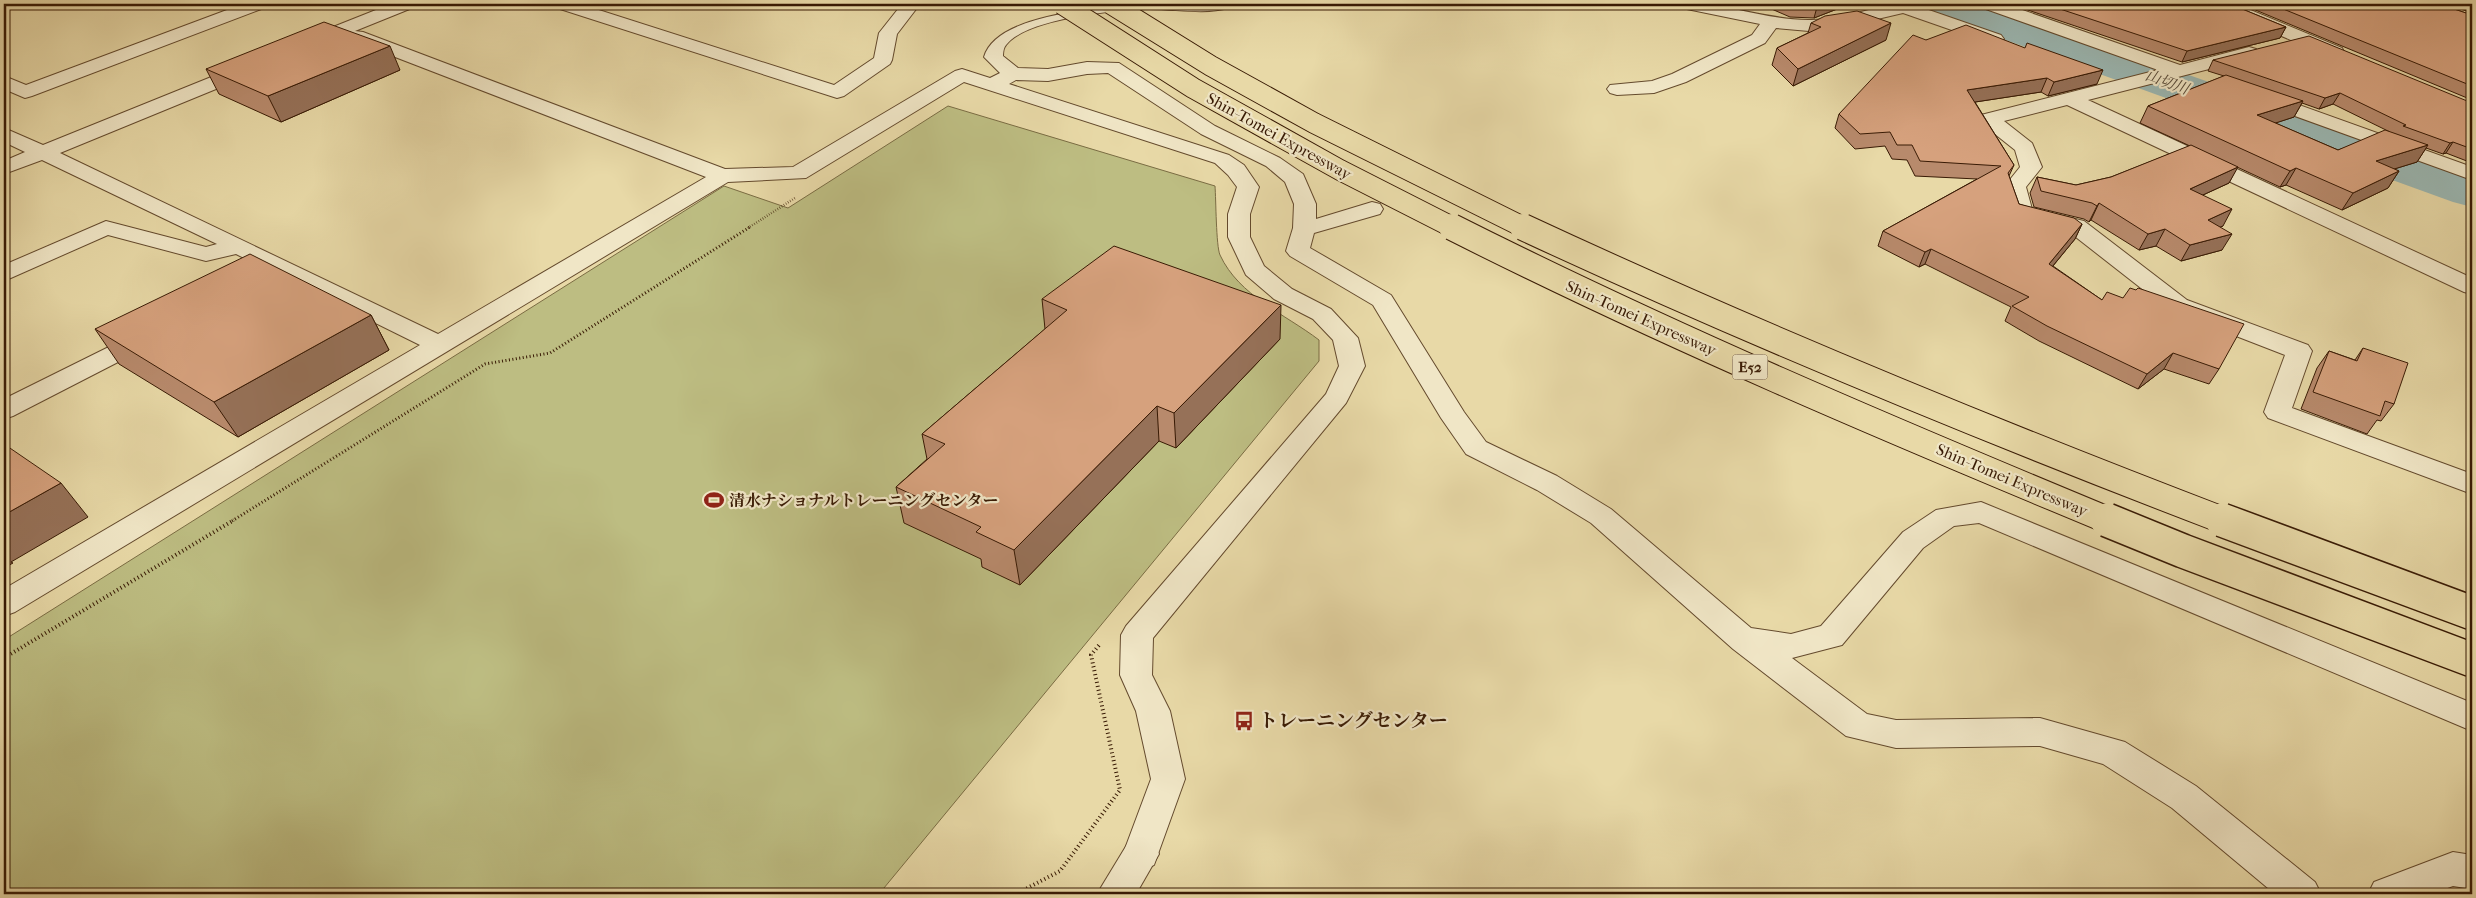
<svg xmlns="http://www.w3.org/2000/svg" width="2476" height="898" font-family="'IM FELL French Canon','Noto Serif JP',serif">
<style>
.green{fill:#bdbd82;stroke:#7a6c43}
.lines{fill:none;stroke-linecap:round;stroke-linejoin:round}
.river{fill:#9bb7b2;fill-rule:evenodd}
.minor-casing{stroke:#644a2d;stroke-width:2}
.tertiary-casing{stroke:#644a2d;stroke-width:2}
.path-far2{stroke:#381a04;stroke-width:2.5;stroke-dasharray:0.5 2;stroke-linecap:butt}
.path-far1{stroke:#381a04;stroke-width:3;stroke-dasharray:1 2.5;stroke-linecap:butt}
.path{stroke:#381a04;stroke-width:4;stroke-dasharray:1 3;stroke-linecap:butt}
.minor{fill:#f0e6c6;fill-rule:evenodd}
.tertiary{fill:#f0e6c6;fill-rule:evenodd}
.motorway-bridge-far2-casing{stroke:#381a04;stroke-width:22;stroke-linecap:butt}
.motorway-bridge-far1-casing{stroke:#381a04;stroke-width:28;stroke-linecap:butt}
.motorway-bridge-casing{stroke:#381a04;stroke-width:36;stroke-linecap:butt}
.motorway-bridge-far2{stroke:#e8d9a7;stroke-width:20}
.motorway-bridge-far1{stroke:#e8d9a7;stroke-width:26}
.motorway-bridge{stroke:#e8d9a7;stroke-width:33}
.wall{fill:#b88a6c;stroke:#381a04;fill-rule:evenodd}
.shaded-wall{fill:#967158;stroke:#381a04}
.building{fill:#d6a17d;stroke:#381a04}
.labels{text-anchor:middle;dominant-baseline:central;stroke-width:4.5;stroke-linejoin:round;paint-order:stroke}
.far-water-label{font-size:15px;font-style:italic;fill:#564938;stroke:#f0e6c6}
.shield{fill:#f0e6c6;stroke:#6f573e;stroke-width:1}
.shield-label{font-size:15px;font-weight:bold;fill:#381a04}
.street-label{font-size:16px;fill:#381a04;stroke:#f0e6c6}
.poi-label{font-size:16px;font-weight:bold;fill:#381a04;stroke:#f0e6c6;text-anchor:start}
.near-poi-label{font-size:19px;font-weight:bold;fill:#381a04;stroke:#f0e6c6;text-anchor:start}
</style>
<rect width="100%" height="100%" fill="#e8d9a7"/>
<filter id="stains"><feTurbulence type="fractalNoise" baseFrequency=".004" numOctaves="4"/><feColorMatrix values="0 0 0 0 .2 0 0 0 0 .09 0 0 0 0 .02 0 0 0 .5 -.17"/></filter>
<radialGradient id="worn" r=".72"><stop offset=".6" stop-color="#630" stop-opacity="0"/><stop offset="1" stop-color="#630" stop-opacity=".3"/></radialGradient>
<path class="green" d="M 948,106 L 1215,186 C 1216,199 1216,246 1220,255 C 1239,296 1285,314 1319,340 L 1319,361 L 879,894 L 4,894 L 4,640 L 724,186 L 788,208 Z"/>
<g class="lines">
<path class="river" d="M 1925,4 L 1986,4 L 2472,174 L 2472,207 L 2453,202 L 1931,13 Z"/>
<defs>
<path id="minor" d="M 243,4 L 267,4 L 264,8 L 32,96 L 25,98 L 4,89 L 4,76 L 26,85 Z
M 391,4 L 415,4 L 412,8 L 355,31 L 363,32 L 725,169 L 793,167 L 955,71 L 962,69 L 990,78 L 1000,73 L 984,57 C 1000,0 1177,4 1232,4 L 1229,8 C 1200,15 1174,8 1145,9 C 1114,10 1025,19 1006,45 C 1004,47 1003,52 1003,56 L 1018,68 L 1048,69 L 1087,62 L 1119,63 L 1215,126 L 1280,158 L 1303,174 L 1316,204 L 1316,219 L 1372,202 L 1380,204 L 1383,209 L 1380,214 L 1314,233 L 1310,248 L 1391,295 L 1464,412 L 1486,442 L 1557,476 L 1611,509 L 1751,628 L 1791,634 L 1821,626 L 1903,532 L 1936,510 L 1981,502 L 2472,703 L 2472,731 L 1979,523 L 1954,526 L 1923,548 L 1842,645 L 1792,658 L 1867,714 L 1896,720 L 2040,718 L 2125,742 L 2196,786 L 2315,882 L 2321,894 L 2275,894 L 2172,808 L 2103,764 L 2040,746 L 1896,748 L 1846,736 L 1733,649 L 1591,523 L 1537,490 L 1466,454 L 1441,418 L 1373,305 L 1290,256 L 1286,251 L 1293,228 L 1294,204 L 1285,182 L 1266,166 L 1201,134 L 1108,73 L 1087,74 L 1048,81 L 1016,80 L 1009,84 L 1229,155 L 1244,165 L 1259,187 L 1250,214 L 1250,237 L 1264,266 L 1292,289 L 1331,309 L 1358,338 L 1365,366 L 1346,403 L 1153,638 L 1152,675 L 1170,711 L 1185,779 L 1154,865 L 1141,870 L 1128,865 L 1123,854 L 1151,779 L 1136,711 L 1120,675 L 1121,635 L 1126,626 L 1326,394 L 1339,366 L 1333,340 L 1313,319 L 1274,299 L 1246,275 L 1228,237 L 1228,214 L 1237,187 L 1228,175 L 1215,163 L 964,82 L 806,178 L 728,182 L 15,612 L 4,616 L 4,589 L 420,345 L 236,254 L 206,261 L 108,235 L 4,281 L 4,265 L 106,221 L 206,247 L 217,244 L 42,160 L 4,174 L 4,161 L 25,152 L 4,142 L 4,128 L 43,145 L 241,65 L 255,65 L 258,69 L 255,73 L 60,153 L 438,334 L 706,177 L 351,40 L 348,36 L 350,33 L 334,38 L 328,37 L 325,33 L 328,29 Z
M 554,4 L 580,4 L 834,85 L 874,58 L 879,33 L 902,4 L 920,4 L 897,34 L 892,60 L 890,64 L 844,96 L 837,98 L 557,8 Z
M 1679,4 C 1723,1 1764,20 1808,20 C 1838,21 1866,9 1895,4 C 1905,2 1916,4 1926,4 L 1923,8 L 2001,35 L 2004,39 L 2001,43 L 1989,43 L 1903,13 L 1839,28 L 1809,31 L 1776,28 L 1765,43 L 1686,82 L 1654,93 L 1617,95 L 1610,93 L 1607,89 L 1610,85 L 1652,81 L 1672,74 L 1752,35 L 1760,24 L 1682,8 Z
M 1980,4 L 2005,4 L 2180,65 L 2249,47 L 2256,49 L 2258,53 L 2256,57 L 2088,100 L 2472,278 L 2472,294 L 2464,292 L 2067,105 L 2004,121 L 2032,143 L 2042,167 L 2026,187 L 2032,209 L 2084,221 L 2187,300 L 2308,345 L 2312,351 L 2292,408 L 2472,474 L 2472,494 L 2268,418 L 2264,412 L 2285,355 L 2169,310 L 2068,231 L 2014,218 L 2004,187 L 2020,167 L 2015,150 L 1981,123 L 1978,119 L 1981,115 L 2158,70 L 1983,8 Z
M 2213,4 L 2236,4 L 2342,48 L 2344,52 L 2342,56 L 2328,56 L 2216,8 Z
M 2263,92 L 2472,167 L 2472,180 L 2256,102 L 2253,98 L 2256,94 Z
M 146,330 L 155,333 L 159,338 L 155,343 L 13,416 L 4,419 L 4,399 L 137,333 Z
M 2453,852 L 2472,855 L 2472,889 L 2453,886 L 2431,894 L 2368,894 L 2374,882 Z"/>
<path id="tertiary" d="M 1141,838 L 1154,843 L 1159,854 L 1136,894 L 1097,894 L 1128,843 Z"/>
</defs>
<use href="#minor" class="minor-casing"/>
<use href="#tertiary" class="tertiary-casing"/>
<path class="path-far2" d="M 748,228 L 795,198"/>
<path class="path-far1" d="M 232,521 L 485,364 L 550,353 L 750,227"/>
<path class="path" d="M 4,658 L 234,520
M 1016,894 L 1060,871 L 1120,790 L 1091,655 L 1100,644"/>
<use href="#minor" class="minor"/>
<use href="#tertiary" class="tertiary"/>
<defs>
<path id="motorway-bridge-far2" d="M 1062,4 L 1193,88 L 1340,170 L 1454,228
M 1111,4 L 1211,66 L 1314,123 L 1525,228"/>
<path id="motorway-bridge-far1" d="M 1452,227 C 1666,335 1888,429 2110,521
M 1523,227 C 1753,334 1987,430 2225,521"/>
<path id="motorway-bridge" d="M 2107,520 L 2183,551 L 2472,660
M 2222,520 L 2472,613"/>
</defs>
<use href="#motorway-bridge-far2" class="motorway-bridge-far2-casing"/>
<use href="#motorway-bridge-far1" class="motorway-bridge-far1-casing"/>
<use href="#motorway-bridge" class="motorway-bridge-casing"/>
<use href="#motorway-bridge-far2" class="motorway-bridge-far2"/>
<use href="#motorway-bridge-far1" class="motorway-bridge-far1"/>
<use href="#motorway-bridge" class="motorway-bridge"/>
</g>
<path class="wall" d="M 1760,4 L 1850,4 L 1814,18 L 1790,17 Z
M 2010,4 L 2230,4 L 2286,27 L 2280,38 L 2182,62 Z
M 2241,4 L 2439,4 L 2472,15 L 2472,100 Z
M 2447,4 L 2472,4 L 2472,13 Z
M 1811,23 L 1886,40 L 1793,86 L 1772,65 L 1777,48 L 1808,33 Z
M 1926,40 L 2097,84 L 2048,96 L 2041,92 L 1975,102 L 2014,165 L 2009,176 L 2019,204 L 2082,224 L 2075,239 L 2053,266 L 2102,300 L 2219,369 L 2209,384 L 2164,369 L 2138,389 L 2039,341 L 2005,321 L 2011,307 L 1925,264 L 1919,267 L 1878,246 L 1883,231 L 1977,179 L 1915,176 L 1907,160 L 1892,159 L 1885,146 L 1855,149 L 1835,128 L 1839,114 Z
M 2213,60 L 2472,103 L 2472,163 L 2446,153 L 2443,154 L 2426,148 L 2417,162 L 2394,169 L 2399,171 L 2388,188 L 2342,210 L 2286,185 L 2280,187 L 2237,167 L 2229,183 L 2203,195 L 2223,226 L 2220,227 L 2222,250 L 2181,261 L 2156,246 L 2139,250 L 2091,220 L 2089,222 L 2084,219 L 2034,207 L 2030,193 L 2037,177 L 2076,185 L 2111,177 L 2190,146 L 2140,123 L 2148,106 L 2224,76 L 2208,71 ZM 2302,103 L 2319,109 L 2333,104 L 2390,132 L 2338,150 L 2275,123 L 2294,117 Z
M 206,69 L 400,70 L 281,122 L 219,94 Z
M 1042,299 L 1280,339 L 1176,448 L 1159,441 L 1020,585 L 982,567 L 981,559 L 904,523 L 896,487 L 927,459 L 922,434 L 1045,329 Z
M 371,315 L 389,350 L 238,437 L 119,364 L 95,329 Z
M 2363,348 L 2394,404 L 2381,421 L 2377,420 L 2367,434 L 2301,409 L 2317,368 L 2329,351 L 2355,360 Z
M 2472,458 L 2472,472 L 2467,470 Z"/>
<path class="shaded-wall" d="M 1826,4 L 1850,4 L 1814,18 L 1817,7 Z
M 1891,23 L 1886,40 L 1793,86 L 1798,69 Z
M 2286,27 L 2280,38 L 2182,62 L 2187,51 Z
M 390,46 L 400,70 L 281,122 L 268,96 Z
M 2103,70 L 2097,84 L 2048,96 L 2054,82 Z
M 2047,78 L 2041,92 L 1962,104 L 1967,90 Z
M 2340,93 L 2333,104 L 2319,109 L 2325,98 Z
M 2303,101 L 2294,117 L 2248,132 L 2257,115 Z
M 2453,142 L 2446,153 L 2443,154 L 2450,143 Z
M 2428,145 L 2417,162 L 2365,178 L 2376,161 Z
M 2238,167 L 2229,183 L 2181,205 L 2190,189 Z
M 2296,168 L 2286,185 L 2280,187 L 2290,171 Z
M 2399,171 L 2388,188 L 2342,210 L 2353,193 Z
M 2099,203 L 2091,220 L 2089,222 L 2097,206 Z
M 2232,209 L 2223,226 L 2199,236 L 2208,220 Z
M 2082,224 L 2075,239 L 2042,279 L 2049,264 Z
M 2165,229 L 2156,246 L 2139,250 L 2148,234 Z
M 2232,234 L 2222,250 L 2181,261 L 2190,245 Z
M 1931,249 L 1925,264 L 1919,267 L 1925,252 Z
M 1281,305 L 1280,339 L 1176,448 L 1174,413 Z
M 371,315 L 389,350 L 238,437 L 214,402 Z
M 2173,353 L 2164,369 L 2138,389 L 2147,374 Z
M 1157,406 L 1159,441 L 1020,585 L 1014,550 Z
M 61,483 L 88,517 L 11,562 L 13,563 L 4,568 L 4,515 Z"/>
<path class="building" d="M 1787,4 L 1826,4 L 1817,7 L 1793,6 Z
M 2045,4 L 2230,4 L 2286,27 L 2187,51 Z
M 2271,4 L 2439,4 L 2472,15 L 2472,86 Z
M 1857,11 L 1891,23 L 1798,69 L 1777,48 L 1821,27 L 1811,23 L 1825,16 Z
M 324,22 L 390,46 L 268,96 L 206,69 Z
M 1966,25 L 2025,48 L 2027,43 L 2103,70 L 2054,82 L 2047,78 L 1967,90 L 2014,165 L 2008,173 L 2019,204 L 2074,218 L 2082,224 L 2049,264 L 2102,300 L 2107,292 L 2123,298 L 2130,288 L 2136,290 L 2138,288 L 2244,324 L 2219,369 L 2173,353 L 2147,374 L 2047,326 L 2012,306 L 2029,297 L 1931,249 L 1925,252 L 1883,231 L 2001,166 L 1920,161 L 1912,145 L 1897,145 L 1890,132 L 1860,134 L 1839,114 L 1913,35 L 1926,40 Z
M 2309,36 L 2472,103 L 2472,149 L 2453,142 L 2450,143 L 2403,126 L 2406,125 L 2340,93 L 2325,98 L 2213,60 Z
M 2226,75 L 2303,101 L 2257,115 L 2338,150 L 2385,130 L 2428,145 L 2376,161 L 2399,171 L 2353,193 L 2296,168 L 2290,171 L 2148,106 Z
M 2191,145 L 2238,167 L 2190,189 L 2232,209 L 2208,220 L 2232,234 L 2190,245 L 2165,229 L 2148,234 L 2099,203 L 2097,206 L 2092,203 L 2041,191 L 2037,177 L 2076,185 L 2111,177 Z
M 1114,246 L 1281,305 L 1174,413 L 1157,406 L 1014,550 L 976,532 L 981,527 L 896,487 L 945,444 L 922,434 L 1067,310 L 1042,299 Z
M 250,254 L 371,315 L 214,402 L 95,329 Z
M 2363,348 L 2408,363 L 2394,404 L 2385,401 L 2380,416 L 2313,392 L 2329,351 L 2357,361 Z
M 4,444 L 61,483 L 4,515 Z"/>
<defs>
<symbol id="stadium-bare" viewBox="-9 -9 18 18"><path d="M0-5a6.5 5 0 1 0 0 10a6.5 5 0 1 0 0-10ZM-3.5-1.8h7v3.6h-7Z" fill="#8f2418" stroke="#f0e6c6" stroke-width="2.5" paint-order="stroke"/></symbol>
<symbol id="bus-bare" viewBox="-9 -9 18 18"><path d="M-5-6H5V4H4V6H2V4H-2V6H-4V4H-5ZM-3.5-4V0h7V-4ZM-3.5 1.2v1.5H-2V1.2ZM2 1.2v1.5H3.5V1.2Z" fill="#8f2418" stroke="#f0e6c6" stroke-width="2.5" paint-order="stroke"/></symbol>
</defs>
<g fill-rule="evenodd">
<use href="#stadium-bare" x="700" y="486" width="28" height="28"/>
<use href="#bus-bare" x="1230" y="707" width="28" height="28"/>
</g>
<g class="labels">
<g class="far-water-label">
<text transform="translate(2167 82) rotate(20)">山切川</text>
</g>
<rect class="shield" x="1732.5" y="354.5" width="35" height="25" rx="4"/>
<g class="shield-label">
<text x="1750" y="367">E52</text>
</g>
<g class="street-label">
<text transform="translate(1279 136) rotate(29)">Shin-Tomei Expressway</text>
<text transform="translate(1641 318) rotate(24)">Shin-Tomei Expressway</text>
<text transform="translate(2012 480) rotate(23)">Shin-Tomei Expressway</text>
</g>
<g class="poi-label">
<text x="729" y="500">清水ナショナルトレーニングセンター</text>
</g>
<g class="near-poi-label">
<text x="1259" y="721">トレーニングセンター</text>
</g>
</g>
<rect width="2476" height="898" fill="none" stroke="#e8d9a7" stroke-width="20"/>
<rect x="5" y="5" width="2466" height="888" fill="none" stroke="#381a04" stroke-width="2.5"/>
<rect x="10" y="10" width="2456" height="878" fill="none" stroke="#381a04"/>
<rect width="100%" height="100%" filter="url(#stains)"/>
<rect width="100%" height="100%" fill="url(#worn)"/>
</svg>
